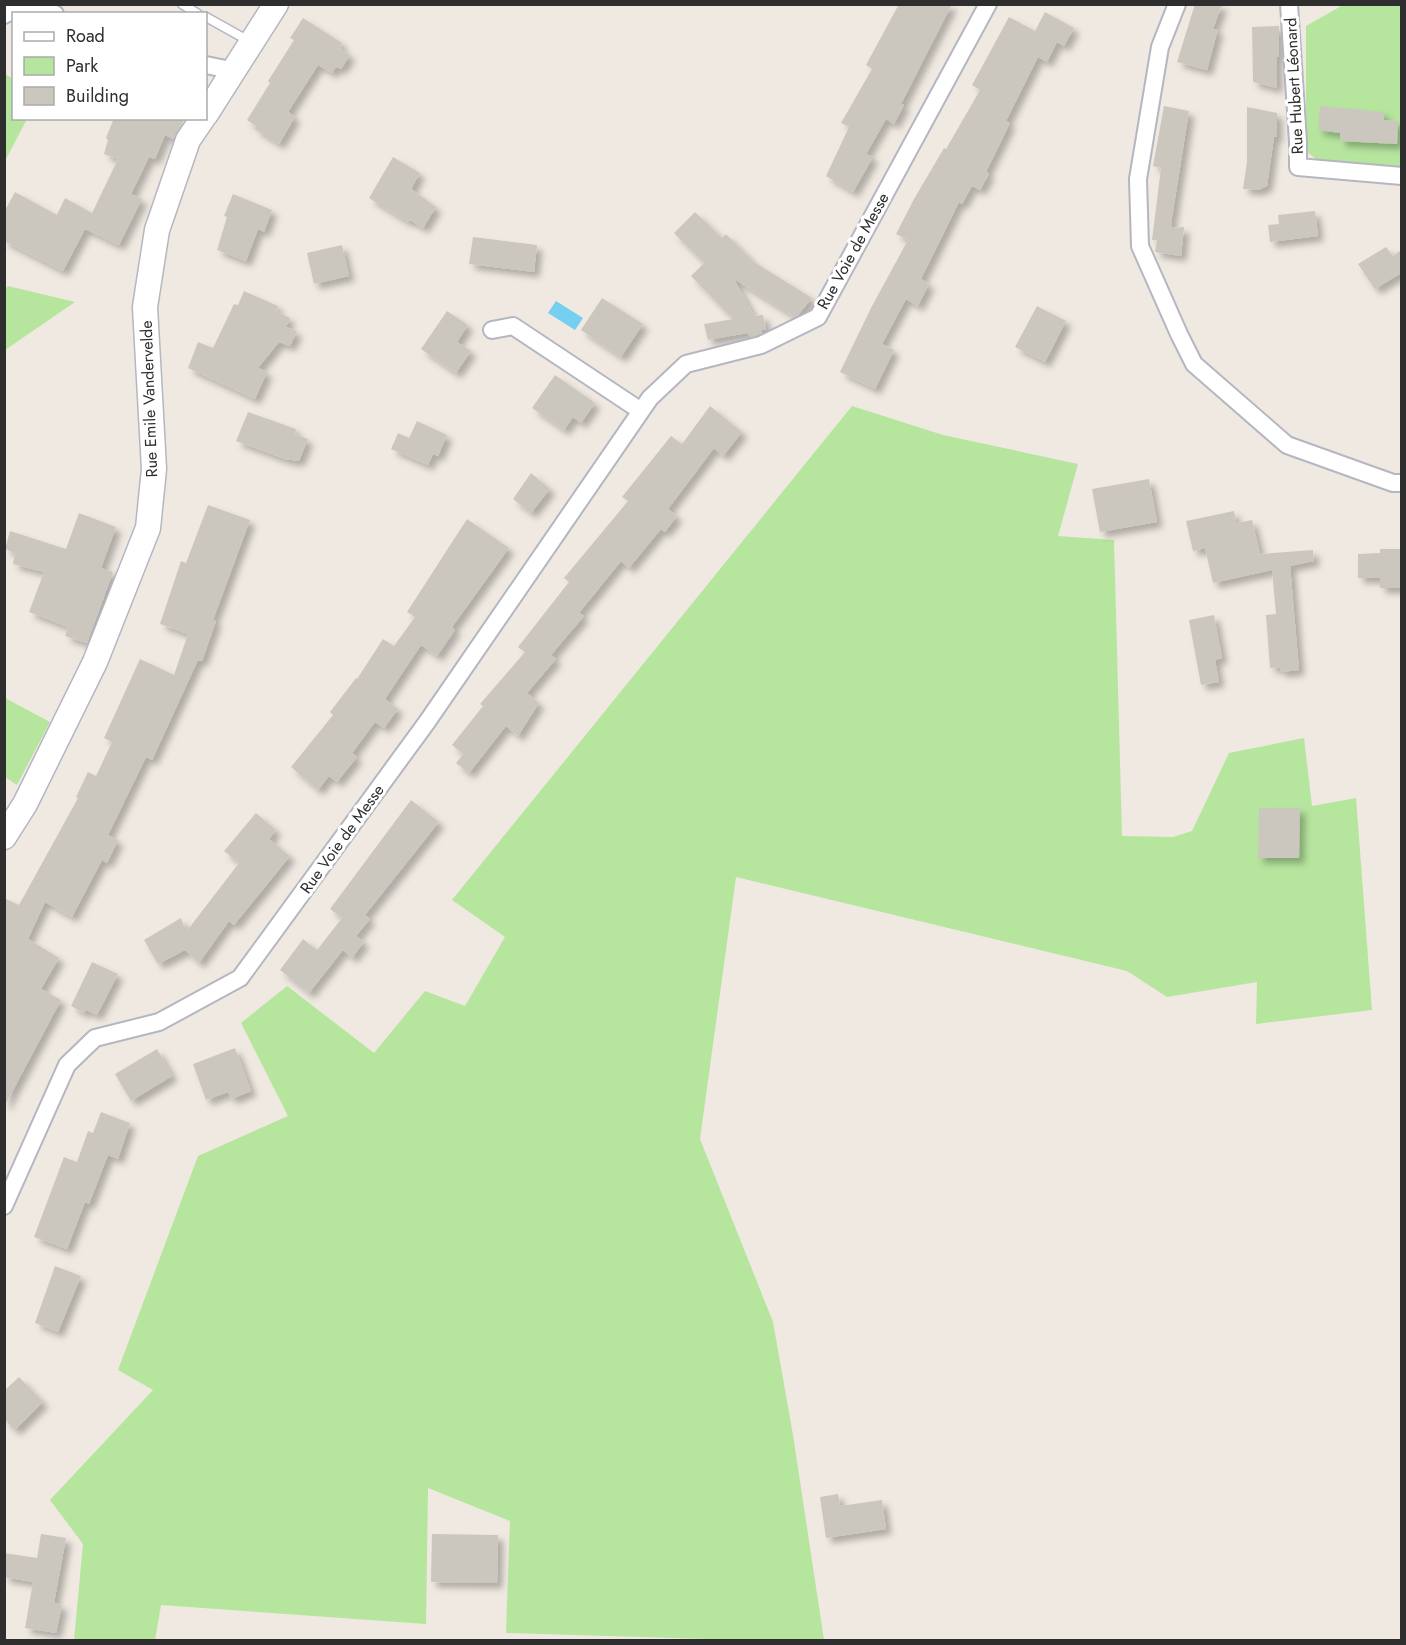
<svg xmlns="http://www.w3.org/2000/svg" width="1406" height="1645" font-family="Jost,sans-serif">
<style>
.green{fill:#b6e59e}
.water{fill:#75cff0}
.building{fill:#cbc7bf;filter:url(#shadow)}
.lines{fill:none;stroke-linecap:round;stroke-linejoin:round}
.lane-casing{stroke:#b4b7c1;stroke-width:11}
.street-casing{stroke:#b4b7c1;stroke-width:20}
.secondary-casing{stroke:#b4b7c1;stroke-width:27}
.lane{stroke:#fff;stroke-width:8}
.street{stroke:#fff;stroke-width:16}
.secondary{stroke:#fff;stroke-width:24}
.labels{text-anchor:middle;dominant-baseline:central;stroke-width:6;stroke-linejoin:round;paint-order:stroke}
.street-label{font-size:16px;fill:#2e2e2e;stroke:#fff}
</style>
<defs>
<filter id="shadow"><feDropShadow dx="5.5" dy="5.5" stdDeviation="3" flood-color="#0004"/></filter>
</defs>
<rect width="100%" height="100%" fill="#efe9e1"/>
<path class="green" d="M 1343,5 L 1401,5 L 1401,169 L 1327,168 L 1306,151 L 1306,26 Z
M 5,74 L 13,79 L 14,118 L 27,119 L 5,161 Z
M 8,286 L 75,302 L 5,350 L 5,289 Z
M 852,406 L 943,435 L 1078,464 L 1058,536 L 1114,540 L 1122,836 L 1173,837 L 1192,831 L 1229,753 L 1304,738 L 1312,806 L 1356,798 L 1372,1010 L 1256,1024 L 1257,982 L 1167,997 L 1127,971 L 736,877 L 700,1139 L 773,1322 L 793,1435 L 824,1640 L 741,1640 L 506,1633 L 510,1521 L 428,1488 L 426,1624 L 161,1605 L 155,1640 L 74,1640 L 83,1544 L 50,1500 L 153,1390 L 118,1370 L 198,1156 L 288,1116 L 241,1023 L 287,986 L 374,1053 L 425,991 L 465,1006 L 505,937 L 452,900 Z
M 5,698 L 50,722 L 17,785 L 5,777 Z"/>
<path class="water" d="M 556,301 L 583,318 L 575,330 L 548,313 Z"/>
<path class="building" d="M 899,4 L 952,4 L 901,104 L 904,105 L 894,124 L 886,119 L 866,154 L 873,157 L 853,192 L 826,176 L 849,127 L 841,123 L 872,69 L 866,65 Z
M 1195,4 L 1222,4 L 1213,29 L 1218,29 L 1207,70 L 1177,62 Z
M 1045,12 L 1074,28 L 1064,46 L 1057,42 L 1047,62 L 1038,57 L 1006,121 L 1010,123 L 986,172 L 989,174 L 980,190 L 972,186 L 962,204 L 959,202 L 921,279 L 929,284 L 918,306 L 906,299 L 882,344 L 894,350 L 875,389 L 840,372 L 872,306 L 908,240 L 896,234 L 914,199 L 944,148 L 946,149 L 980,90 L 972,85 L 1009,17 L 1035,31 Z
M 303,18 L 342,43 L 340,48 L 350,55 L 341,69 L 336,67 L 332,73 L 318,65 L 288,112 L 295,117 L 279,144 L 255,129 L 256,126 L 247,120 L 270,83 L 268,81 L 294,40 L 290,38 Z
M 1279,26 L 1279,56 L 1277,57 L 1277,88 L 1253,82 L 1252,27 Z
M 1164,106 L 1189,111 L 1171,224 L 1172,228 L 1184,227 L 1181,256 L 1155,252 L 1157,240 L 1152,240 L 1161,168 L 1153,166 Z
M 1320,106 L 1384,112 L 1384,120 L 1398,121 L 1397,144 L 1340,141 L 1340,133 L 1318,130 Z
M 1247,107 L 1277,113 L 1277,137 L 1274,137 L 1267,186 L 1258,190 L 1243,189 L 1247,162 Z
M 114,118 L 185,118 L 173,139 L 165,135 L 155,159 L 149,157 L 131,194 L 142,199 L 119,245 L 85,229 L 63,271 L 4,241 L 4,212 L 15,192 L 57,215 L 65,198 L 92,213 L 118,159 L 104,154 L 108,140 L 106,138 Z
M 393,157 L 420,173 L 411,189 L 436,207 L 423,228 L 410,220 L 408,222 L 369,198 Z
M 233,194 L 272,210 L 264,232 L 258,229 L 246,261 L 217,250 L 227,217 L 224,216 Z
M 1315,211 L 1318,236 L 1270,242 L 1268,225 L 1279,224 L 1278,215 Z
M 695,212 L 722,238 L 726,234 L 754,262 L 812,298 L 798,315 L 795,317 L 734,279 L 754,316 L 763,315 L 766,329 L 761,330 L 762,333 L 751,337 L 747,333 L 708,340 L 704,324 L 733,319 L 691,276 L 704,263 L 674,233 Z
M 473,237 L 537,245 L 534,272 L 469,264 Z
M 342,245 L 349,276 L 314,284 L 307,253 Z
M 1386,247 L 1393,256 L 1401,250 L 1401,273 L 1375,289 L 1358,264 Z
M 244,291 L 278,306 L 276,311 L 290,318 L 286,327 L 297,331 L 290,346 L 279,342 L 258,368 L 267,372 L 255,399 L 188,368 L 198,342 L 213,348 L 234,304 L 238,305 Z
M 602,298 L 643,324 L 621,357 L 581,330 Z
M 1037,306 L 1066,321 L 1045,362 L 1015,347 Z
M 447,311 L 468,325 L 457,342 L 471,351 L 456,373 L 421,349 Z
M 555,375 L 595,403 L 581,423 L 573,417 L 564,430 L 532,408 Z
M 710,406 L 742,432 L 723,456 L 714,448 L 668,509 L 677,516 L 665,532 L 661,529 L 629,568 L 621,561 L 579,613 L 584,616 L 551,655 L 556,659 L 527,693 L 539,703 L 518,736 L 506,726 L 469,773 L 456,763 L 463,754 L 452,745 L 483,706 L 480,704 L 525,652 L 518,647 L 569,582 L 564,578 L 628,501 L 622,497 L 671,436 L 682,444 Z
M 248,412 L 296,429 L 295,434 L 308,439 L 299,461 L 285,459 L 236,441 Z
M 417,421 L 447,435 L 438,456 L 433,454 L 428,465 L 391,449 L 398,433 L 409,438 Z
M 531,473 L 550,489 L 531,513 L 513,499 Z
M 1149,479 L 1157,522 L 1100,532 L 1092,489 Z
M 208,505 L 250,520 L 213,620 L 216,621 L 202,661 L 198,660 L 152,760 L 146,757 L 108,835 L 118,840 L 107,863 L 102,860 L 72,917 L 45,902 L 28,939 L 59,958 L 41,989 L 61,1000 L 4,1107 L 4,898 L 19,905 L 78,798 L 76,797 L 88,772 L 96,776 L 112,742 L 104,738 L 140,659 L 174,675 L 188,634 L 160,624 L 181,561 L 186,563 Z
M 1234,511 L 1236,523 L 1252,520 L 1260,554 L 1313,550 L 1314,561 L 1290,566 L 1299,670 L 1280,672 L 1280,667 L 1270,668 L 1266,615 L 1276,614 L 1272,570 L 1213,583 L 1205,548 L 1193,551 L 1186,521 Z
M 79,513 L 116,527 L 101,568 L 113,572 L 87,643 L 65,636 L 68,627 L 29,612 L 44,572 L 13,564 L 15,553 L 5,549 L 10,531 L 66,549 Z
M 467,519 L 509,548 L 452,627 L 455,630 L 437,656 L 421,645 L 385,699 L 398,709 L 384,728 L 375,722 L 352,753 L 357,757 L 337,782 L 329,776 L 318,790 L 291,767 L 333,715 L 330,712 L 356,678 L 357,679 L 383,639 L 394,646 L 415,617 L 407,612 Z
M 1380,549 L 1401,549 L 1401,588 L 1380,588 L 1380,578 L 1358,578 L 1358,554 L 1380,553 Z
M 1214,615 L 1222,658 L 1215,660 L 1219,682 L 1201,685 L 1189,620 Z
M 411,800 L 439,822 L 365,915 L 370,919 L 356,936 L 364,942 L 352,958 L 343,950 L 309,993 L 280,970 L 303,939 L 317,950 L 342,918 L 330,909 Z
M 1259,808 L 1300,808 L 1299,858 L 1258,858 Z
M 256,813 L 276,830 L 269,839 L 290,856 L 234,925 L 229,921 L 199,963 L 185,950 L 158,964 L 144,940 L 181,918 L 186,932 L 239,863 L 224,851 Z
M 92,962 L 118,974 L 97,1015 L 86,1010 L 84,1013 L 71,1006 Z
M 235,1048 L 251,1091 L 231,1099 L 228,1092 L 206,1100 L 193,1064 Z
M 157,1049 L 172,1076 L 131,1101 L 115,1074 Z
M 101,1112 L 130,1123 L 118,1159 L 108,1155 L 89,1204 L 85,1202 L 67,1249 L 34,1237 L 64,1157 L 77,1162 L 88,1131 L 93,1133 Z
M 55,1266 L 81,1276 L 58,1332 L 35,1323 Z
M 19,1377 L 43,1402 L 15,1430 L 4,1419 L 4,1391 Z
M 838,1494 L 840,1506 L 882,1500 L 886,1529 L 826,1538 L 820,1497 Z
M 41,1534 L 66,1538 L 54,1603 L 62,1605 L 56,1633 L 25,1628 L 33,1582 L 4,1577 L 4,1553 L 37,1558 Z
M 432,1534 L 498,1535 L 497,1583 L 431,1582 Z"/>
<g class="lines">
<defs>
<path id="lane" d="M 182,4 L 198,14
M 206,17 L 249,41"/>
<path id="street" d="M 1177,4 L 1160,47 L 1138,179 L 1140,246 L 1179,334 L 1194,364 L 1287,445 L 1393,483 L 1402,483
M 1289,4 L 1298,142 L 1298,167 L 1402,176
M 4,15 C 20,5 39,7 55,14
M 206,65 L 235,71
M 492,330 L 513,326 L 641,411
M 4,1206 L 67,1065 L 95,1038 L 159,1022 L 240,978 L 427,722 L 650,398 L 686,364 L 761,345 L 818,317 L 988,4"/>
<path id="secondary" d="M 206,114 L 276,4
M 4,837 L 25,804 L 95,662 L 148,528 L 154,469 L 145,307 L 157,230 L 188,140 L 203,118"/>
</defs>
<use href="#lane" class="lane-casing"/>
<use href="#street" class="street-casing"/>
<use href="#secondary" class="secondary-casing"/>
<use href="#lane" class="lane"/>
<use href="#street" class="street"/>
<use href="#secondary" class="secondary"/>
</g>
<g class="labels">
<g class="street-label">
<text transform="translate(1294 86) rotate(-93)">Rue Hubert Léonard</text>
<text transform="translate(853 251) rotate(-61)">Rue Voie de Messe</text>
<text transform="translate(149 399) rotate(-92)">Rue Emile Vandervelde</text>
<text transform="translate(342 839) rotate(-54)">Rue Voie de Messe</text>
</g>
</g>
<rect width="1406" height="1645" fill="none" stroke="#2e2e2e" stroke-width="12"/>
<rect x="12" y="12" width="195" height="108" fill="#ffffff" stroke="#ababab" stroke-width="1.5"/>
<rect x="24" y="32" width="30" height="9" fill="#ffffff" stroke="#ababab" stroke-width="1.5"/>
<text x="66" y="42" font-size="18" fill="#2e2e2e">Road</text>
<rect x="24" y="57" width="30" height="18" fill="#b6e59e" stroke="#ababab" stroke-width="1.5"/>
<text x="66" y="72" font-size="18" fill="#2e2e2e">Park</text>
<rect x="24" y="87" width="30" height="18" fill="#cbc7bf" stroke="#ababab" stroke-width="1.5"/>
<text x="66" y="102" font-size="18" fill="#2e2e2e">Building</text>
</svg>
